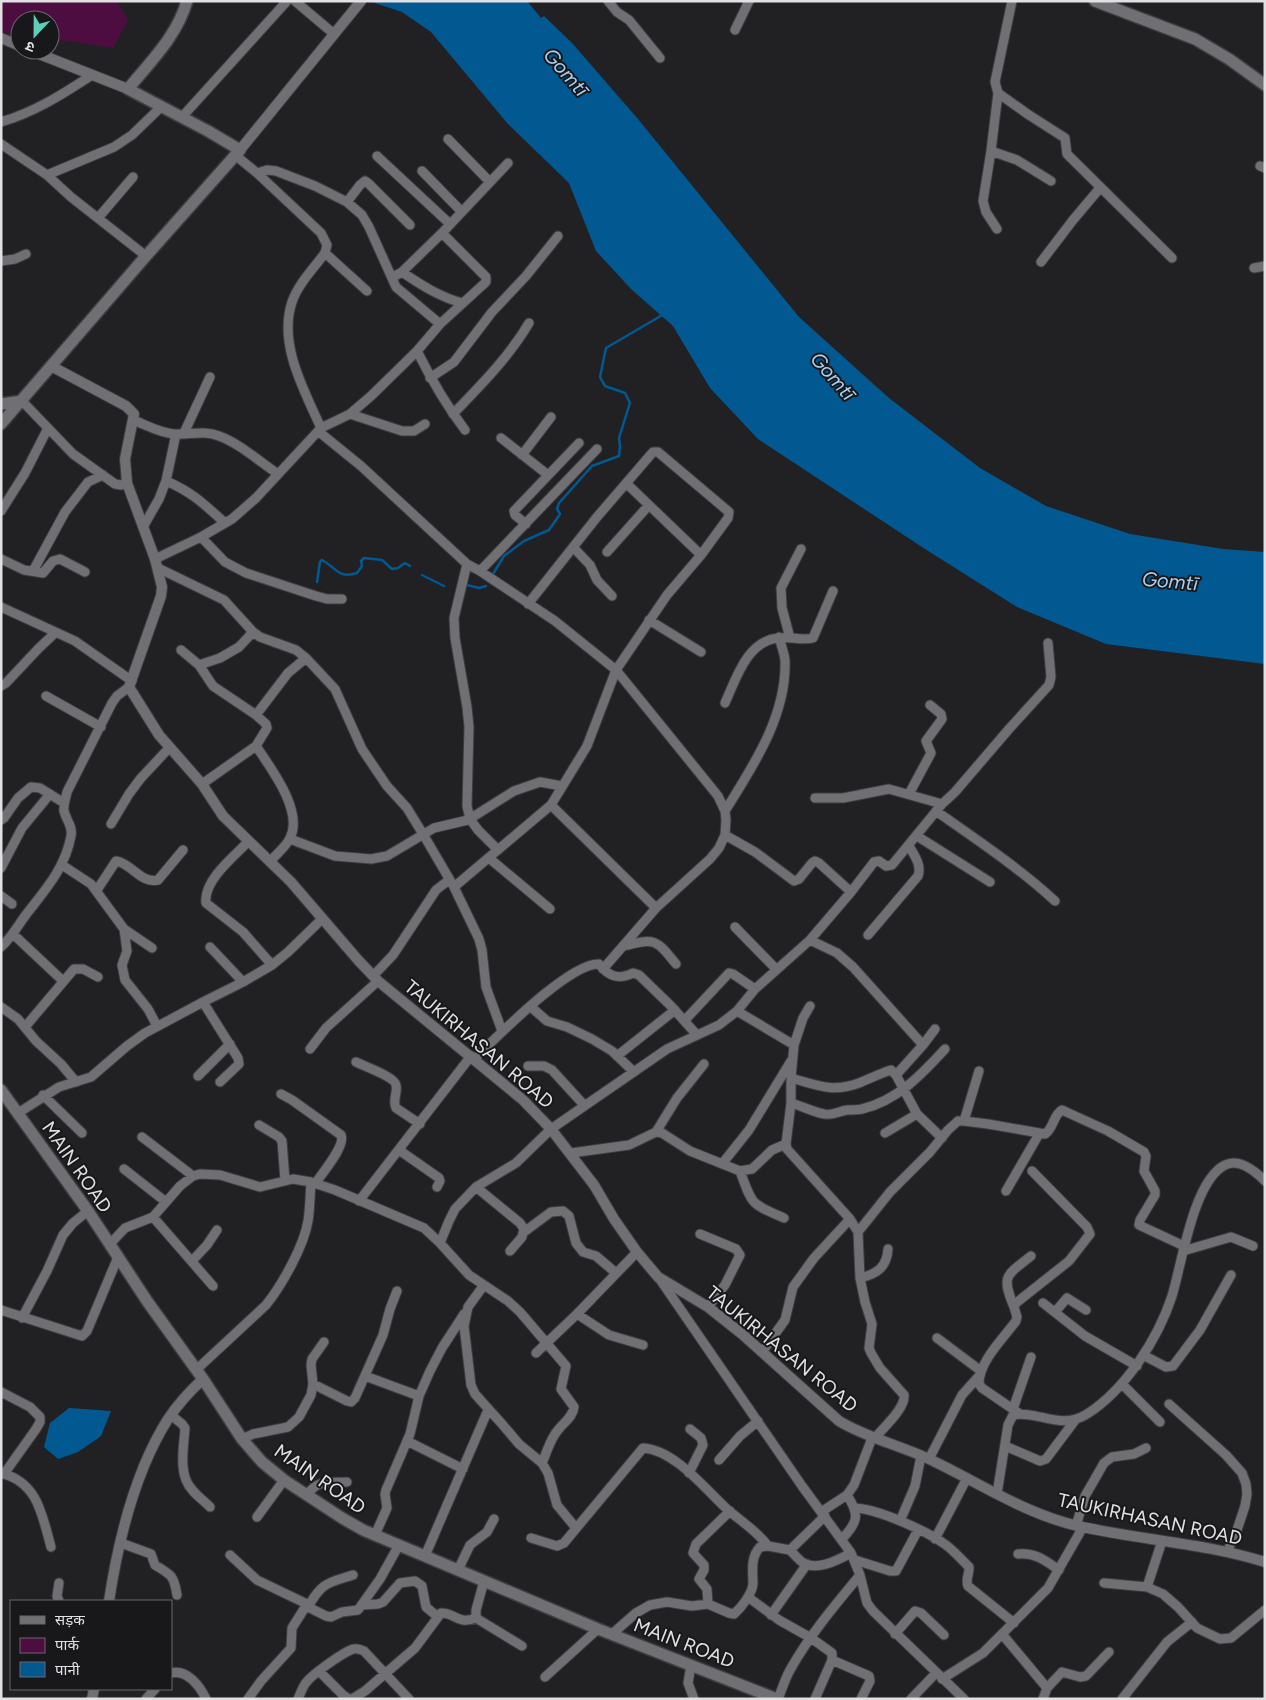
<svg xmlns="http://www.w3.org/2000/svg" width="1266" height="1700" font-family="Figtree,'Noto Sans Devanagari',sans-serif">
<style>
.green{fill:#4e0d40}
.water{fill:#025992}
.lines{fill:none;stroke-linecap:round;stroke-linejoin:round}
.stream{stroke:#025992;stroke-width:2.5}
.minor-casing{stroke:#3e3e41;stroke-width:11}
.tertiary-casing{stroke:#3e3e41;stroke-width:12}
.secondary-casing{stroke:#3e3e41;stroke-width:14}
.minor{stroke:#706f74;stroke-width:9}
.tertiary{stroke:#706f74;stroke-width:10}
.secondary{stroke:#706f74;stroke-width:11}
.labels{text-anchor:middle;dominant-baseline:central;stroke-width:4;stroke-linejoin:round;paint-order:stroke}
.street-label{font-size:19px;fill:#e1e1e3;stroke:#18181b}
.water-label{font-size:20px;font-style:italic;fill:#accff0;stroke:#18181b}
</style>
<rect width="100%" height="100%" fill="#212124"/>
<path class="green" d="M 1,1 L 117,1 L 128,20 L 113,48 L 62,40 L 49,53 L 43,50 L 50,50 L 50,20 L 20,20 L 20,39 L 1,30 Z"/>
<path class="water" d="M 369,1 L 527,1 L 541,18 L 544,16 L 572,43 L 638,119 L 799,317 L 889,398 L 980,468 L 1046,506 L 1130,534 L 1223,549 L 1265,552 L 1265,664 L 1106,644 L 1017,607 L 925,549 L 758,439 L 710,388 L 673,326 L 631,289 L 596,251 L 569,183 L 508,124 L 431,32 L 402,12 Z
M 69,1408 L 111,1411 L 101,1436 L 78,1452 L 58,1459 L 44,1447 L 50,1423 Z"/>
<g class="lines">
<path class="stream" d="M 493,574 L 504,556 L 524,541 L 549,530 L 560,514 L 557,509 L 559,503 L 592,466 L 619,456 L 620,446 L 619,438 L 630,403 L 625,393 L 605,386 L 600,377 L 606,348 L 664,314
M 422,575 L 444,586
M 317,582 L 320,562 L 322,560 C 337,568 338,579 357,573 L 362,566 L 361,561 L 364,558 L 382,560 L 392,569 L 398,568 L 405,563 L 410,566
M 467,585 L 479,588 L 486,586"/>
<defs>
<path id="minor" d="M 295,1 L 334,34
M 608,1 L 617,12 L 629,20 L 660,58
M 1012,1 L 995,82 L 998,93 L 1029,115 L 1065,138 L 1067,154 L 1172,258
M 735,30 L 749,1
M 182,117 L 287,1
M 1,122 C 35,112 63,94 92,75
M 448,139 L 490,182
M 1,144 L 47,175 L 71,197 L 146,256
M 991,151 L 1017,160 L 1051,181
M 235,155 L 257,173 L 321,233 L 327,245 L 325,253 C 314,268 298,284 292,302 C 278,344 304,390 321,428
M 377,156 L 450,224
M 1260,166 L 1265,168
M 422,171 L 461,211
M 257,173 L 267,170 L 276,171 L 315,186 L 347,202 L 362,215 L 369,227 L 396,287 L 440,324
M 47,175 L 114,147 L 132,135 L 162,106
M 347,202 L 360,185 L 365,181 L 368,183 L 410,225
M 98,218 L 133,177
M 997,229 L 986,212 L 983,201 L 991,151 L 998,93
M 325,253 L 367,291
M 1,261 L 15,259 L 26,254
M 1041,262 L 1073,220 L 1100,188
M 1254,268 L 1265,266
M 402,272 C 421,285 440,297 462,303
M 393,277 L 402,272 L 442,233 L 508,163
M 417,351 C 431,379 446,405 465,430
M 430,378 L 454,362 L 492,312 L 526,276 L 558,236
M 22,401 L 73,454 L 115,484 L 121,485 L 127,483
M 350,414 L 402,431 L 414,431 L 425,424
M 453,414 C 480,386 509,357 529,323
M 133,420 C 146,425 160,433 174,434 C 190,435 203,430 219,436 C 239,443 260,462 278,474
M 318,431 L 361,466 L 467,564 L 480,571 L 555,621 L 616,670 L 718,796 L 725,811 L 726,820 L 725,835 L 719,848 L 710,859 L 656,908 L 603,969
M 184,433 L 210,377
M 501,438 L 548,475
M 522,455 L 551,417
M 166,481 C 192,492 204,504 225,523
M 626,483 L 701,555
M 1,511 L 25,473 L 48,428
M 526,524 L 515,515 L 514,511 L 579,443
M 143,527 L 159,499 L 166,481 L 176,434
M 201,537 L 225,562 L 246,573 L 316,596 L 327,599 L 342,599
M 573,547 L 590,565 L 597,580 L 612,596
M 607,552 L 649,505
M 1,559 L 24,570 L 43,573 L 53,561 L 60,559 L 85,572
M 155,559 L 201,537 L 232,519 L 256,498 L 321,428 L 350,414 L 371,396 L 417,351 L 440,324 L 486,282 L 486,277 L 442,233
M 467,564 L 454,618 L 455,638 L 467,707 L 469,727 L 467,806 L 470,819 L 478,830 L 498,850
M 158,568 L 224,600 L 253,632 L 260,637 L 296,650 L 306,658 L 335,689 L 362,749 L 387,786 L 407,808 L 423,834 L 454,887 L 479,939 L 482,950 L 486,987 L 502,1031
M 33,571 L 65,512 L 88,482 L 103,475
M 480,571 L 597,449
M 1,607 L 75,641 L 132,681
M 649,620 L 701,652
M 790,638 L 782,608 L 781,588 L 801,549
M 181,650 L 199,665 L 213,686 L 256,715 L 266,724 L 267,728 L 256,746 L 202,784
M 199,665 L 220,658 L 239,647 L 253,632
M 1,686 L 6,683 L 39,648 L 55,633
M 46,696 L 101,727
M 725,703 C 736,679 747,641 778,638 C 790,636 802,641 813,638 L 833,591
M 256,715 L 288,673 L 306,658
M 256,746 C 270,767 304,811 290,838 C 286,847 276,854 270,862
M 909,794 L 931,753 L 926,741 L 942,719 L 941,714 L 930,705
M 815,798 L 843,798 L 889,789 L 942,804
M 551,805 L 656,908
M 725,811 C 753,766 787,716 785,660 C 784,652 781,645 779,637
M 936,811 C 977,840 1018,867 1055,901
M 1,820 L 4,818 L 18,798 L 31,787 L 40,788 L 64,803
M 111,824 L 129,794 L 141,778 L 170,747
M 725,835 L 755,852 L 794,881 L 799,879 L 812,863 L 815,861 L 819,863 L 851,892
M 917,836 L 990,882
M 290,839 L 335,856 L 371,859 L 387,856 L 434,828 L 468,820 L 514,791 L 540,782 L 562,786
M 249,841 C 234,856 203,881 206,903 L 243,932 L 272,965
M 489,858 L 550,909
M 62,865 L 91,884 L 124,929 L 152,948
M 1,868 L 22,828 L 50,794
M 454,887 L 551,805 L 587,746 L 616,670 L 667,595 L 701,555 L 728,518 L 729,512 L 658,452 L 653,452 L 597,517 L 528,604
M 97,890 L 116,861 C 131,863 141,884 158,880 L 183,850
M 1,896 L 12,904
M 735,927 L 776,969
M 124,929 L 127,951 L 122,965 L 125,980 L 148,1009 L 157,1026
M 13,934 L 63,981
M 868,935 L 918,876 C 922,865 914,855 909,846
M 810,940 L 837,953 L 853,967 L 923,1045
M 624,946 C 655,938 656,939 676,964
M 1,947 C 11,938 17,927 25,916 C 44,891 65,869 71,836 C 73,826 66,820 64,811 C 63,804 66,798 67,792 L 112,703 L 117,696 L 129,687
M 210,947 L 243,982
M 373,976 L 393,955 L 436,890 L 449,880
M 203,1002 L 238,1058 L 239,1064 L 220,1082
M 810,1006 L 803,1018 L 794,1045 L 791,1078 L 791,1103 L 786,1144 L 787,1149 L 850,1219 L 858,1232 L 860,1278 L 865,1302 L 872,1324 L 869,1348 L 871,1353 L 880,1368 L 904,1395 C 906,1408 882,1429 874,1439
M 1,1007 L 18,1019 L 36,1041 L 61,1064 L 76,1082
M 531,1007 L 547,1021 L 567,1027 L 592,1039 L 612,1051 L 634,1072
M 737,1011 L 794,1045
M 685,1020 L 729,973 L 733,974 L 755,989
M 25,1027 L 74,969 L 83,969 L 98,977
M 310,1049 L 326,1028 L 378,981
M 617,1056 L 675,1010
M 474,1059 C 497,1037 569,963 599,964 C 609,977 619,980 633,973 L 639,975 L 671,1006 L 697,1035
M 356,1062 C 364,1066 395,1077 396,1085 C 398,1093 392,1101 396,1108 L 420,1124
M 528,1066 L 544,1066 L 552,1070 L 584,1105
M 896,1075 L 923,1045 L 935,1029
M 198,1076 L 230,1044
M 791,1078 C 817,1085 832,1093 859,1083 C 869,1079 881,1073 891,1070 L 896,1075 L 917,1114 L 942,1138
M 281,1094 L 292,1100 L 341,1135 C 346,1146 322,1173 315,1184
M 43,1095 L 82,1133
M 791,1103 C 802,1106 813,1112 824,1114 C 832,1116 839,1111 847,1110 C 852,1110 857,1110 862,1109 C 897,1101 922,1074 945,1049
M 18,1113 L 59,1087 L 91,1077 L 127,1046 L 145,1033 L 203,1002 L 243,982 L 272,965 L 288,952 L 322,919
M 964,1121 L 979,1071
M 259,1125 L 279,1137 L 282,1141 L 285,1180
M 656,1132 L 677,1098 L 704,1064
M 885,1133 L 917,1114
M 142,1137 L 193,1176
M 399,1150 L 439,1178 L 440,1181 L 437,1187
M 571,1153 L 629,1145 L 656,1132 L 662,1133 L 690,1151 L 740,1171 L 752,1169 L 772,1150 L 786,1144
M 722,1164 L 749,1130 L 791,1061
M 124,1169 L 166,1202
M 740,1171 C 753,1206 750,1203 784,1218
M 476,1187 L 520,1223 L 524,1229 L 522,1237 L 510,1251
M 1006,1191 L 1039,1134
M 359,1201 L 471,1056
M 153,1217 L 213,1286
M 524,1232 L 551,1212 L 563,1211 L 569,1216 L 576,1243 L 583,1252 L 596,1256 L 616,1273
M 858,1232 L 890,1192 L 930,1152 L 948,1130 L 958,1121 L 964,1121 L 988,1124 L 1045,1134 C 1054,1128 1053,1115 1062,1110 L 1108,1131 L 1144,1152 L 1146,1156 L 1144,1171 L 1155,1191 L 1155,1195 L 1140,1220 L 1139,1225 L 1184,1246
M 700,1234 L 736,1249 L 740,1255 L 725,1285 L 708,1307
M 440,1243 L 449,1221 L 455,1209 L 476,1187 L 516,1163 L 551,1129 L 667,1049 L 719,1025 L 737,1011 L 755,989 L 810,940 L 851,892 L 874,862 L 879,861 L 886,866 L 892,865 L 942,804 L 955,792 L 1009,729 L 1049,685 L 1051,677 L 1048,643
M 110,1244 L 125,1228 L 153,1217 L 180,1186 L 193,1176 L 200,1174 L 220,1175 L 260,1187 L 293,1179 L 311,1182 L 335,1190 L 424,1228 L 440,1243 L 469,1275 L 508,1301 L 520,1312 L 566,1366 L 561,1389 L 574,1407 C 573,1417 564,1422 558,1430 C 550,1439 547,1452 542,1463
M 1183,1251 L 1231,1237 L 1253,1246
M 192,1261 L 207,1245 L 217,1230
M 659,1278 L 802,1486 L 851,1553 L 860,1575 L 867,1603 L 873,1611 L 964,1699
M 860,1278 C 877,1274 887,1267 888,1249
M 484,1285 L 468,1307 L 464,1326 L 471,1385 L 475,1394 L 502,1424 L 519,1444 L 542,1463 L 548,1473 L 557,1505 L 576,1528
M 1043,1303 L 1085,1336 L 1137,1366
M 1014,1307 C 1001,1275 1006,1276 1031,1256
M 1,1310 L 82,1336 L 87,1331 L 118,1257
M 1055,1312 L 1067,1298 L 1086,1310
M 577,1314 L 609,1335 L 643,1345
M 22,1318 L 47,1271 L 63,1235 L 73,1223 L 88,1211
M 937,1338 L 981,1371
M 762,1352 L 785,1320 L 793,1287 L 814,1258 L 850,1219
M 536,1353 L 577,1314 L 637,1252
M 1143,1355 L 1166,1367 L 1173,1366 L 1200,1330 L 1231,1275
M 196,1370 L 266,1305 C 282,1285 304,1246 308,1221 C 310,1209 310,1195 311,1182
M 365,1376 L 419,1396
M 313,1384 L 347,1401 L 351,1402 L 355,1398 L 383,1335 L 390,1309 L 397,1291
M 1122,1384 L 1160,1422
M 1,1392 L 30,1407 L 40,1417 L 40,1422 L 36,1429 L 4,1474
M 1169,1404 L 1226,1455 L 1242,1473 L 1246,1484 L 1247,1494 L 1245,1506 L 1237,1530 L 1227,1552
M 1013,1409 L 1031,1357
M 1020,1414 L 982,1388 L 979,1384 C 979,1361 1003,1339 1016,1321 L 1017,1317 L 1014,1307 L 1016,1303 L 1069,1261 L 1090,1234 L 1087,1227 L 1032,1171
M 171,1415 L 182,1424 L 185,1428 C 184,1444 180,1465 186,1480 C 190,1491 202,1499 210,1507
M 242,1439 L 253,1434 L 288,1427 L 299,1417 L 311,1395 L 313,1384 L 311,1365 L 312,1359 L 324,1342
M 407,1441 L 463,1469
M 1005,1446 L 1040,1461 L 1046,1459 L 1076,1419
M 929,1459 L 962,1395 L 979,1376
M 719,1460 L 740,1436 L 758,1421
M 1,1473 C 38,1482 42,1515 51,1547
M 689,1473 L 703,1445 L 701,1438 L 690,1429
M 997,1494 L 1008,1425 L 1013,1415 C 1038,1410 1060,1431 1087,1414 C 1125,1390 1158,1339 1172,1296 C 1182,1264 1193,1181 1225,1165 C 1239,1158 1255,1171 1265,1181
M 307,1495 C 318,1479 329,1483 347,1482
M 855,1508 C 878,1509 927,1531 946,1545 C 954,1551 961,1559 969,1567 C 970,1573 965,1579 968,1586 L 1014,1623
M 821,1512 L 847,1495 L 854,1485 L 872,1438
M 257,1517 L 284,1480
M 900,1521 L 915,1486 L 921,1456
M 1076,1526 L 1085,1496 L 1104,1463 L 1112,1457 L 1134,1454 L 1146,1448
M 375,1535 L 387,1508 L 385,1494 L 386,1490 L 410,1434 L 419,1396 L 430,1371 L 442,1348 L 464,1314
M 531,1538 L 557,1546 L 564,1543 L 643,1448 C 675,1450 705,1489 728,1510 C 742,1522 757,1531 768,1546
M 842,1539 C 858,1522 860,1515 847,1495
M 935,1539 L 967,1478
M 121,1543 L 151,1554 L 155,1565 C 172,1575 174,1576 177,1595
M 790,1550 C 794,1554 798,1559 802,1562 C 816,1572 838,1560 851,1553
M 1018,1554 C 1035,1552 1046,1561 1059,1570
M 230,1555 L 257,1580 L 309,1605
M 425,1556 L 488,1410
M 855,1560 L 890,1571 L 896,1571 L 918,1530
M 458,1570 L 470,1545 L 487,1532 L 494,1519
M 484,1581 L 476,1610 L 476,1618 L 522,1646
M 59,1583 L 57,1596 L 59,1601
M 1104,1583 L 1147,1587 L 1163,1594 L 1178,1607 L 1197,1628 L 1220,1639 L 1231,1638 L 1265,1610
M 1147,1587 L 1162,1541
M 748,1597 L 779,1620 L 811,1638 L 832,1653 L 832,1660 L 815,1699
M 708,1604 L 707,1589 L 699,1579 L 704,1570 L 704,1565 L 693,1553 L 696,1544 L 730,1511
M 363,1605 L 378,1604 L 383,1602 L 400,1583 L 415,1581 L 422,1586 L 426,1607 L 438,1617
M 308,1607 C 322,1582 328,1583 353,1575
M 771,1615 L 807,1564
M 612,1634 L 636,1613 L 650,1605 L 667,1602 L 692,1606 L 708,1604 L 729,1613 L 734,1614 C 741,1608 752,1594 753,1584 C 753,1571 750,1558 760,1547 L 768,1546 L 790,1550 L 825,1516
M 895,1634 L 915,1611 L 921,1613 L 944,1635
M 1002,1634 L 1047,1688 L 1043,1699
M 832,1660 L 869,1676 L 870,1681 L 861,1699
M 691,1665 L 688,1683 L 694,1699
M 319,1671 L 343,1695 L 349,1699
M 171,1673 C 187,1669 200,1686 206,1699
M 545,1677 L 598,1629
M 942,1679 L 983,1653 L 1048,1588 L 1083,1527
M 1047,1688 L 1062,1672 L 1080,1677 L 1086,1676 L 1109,1652
M 146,1699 L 155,1689
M 248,1699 L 261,1681 L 291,1648 L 292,1628 L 304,1609 L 308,1607 L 326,1616 L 331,1617 L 342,1612 L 358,1610 L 380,1579 L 399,1545
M 298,1699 C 300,1694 302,1689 305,1684 C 311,1675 342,1653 353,1649 C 357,1648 360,1649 364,1651 L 409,1699
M 352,1699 L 365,1691 L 415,1648 L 441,1613 C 456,1613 457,1625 476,1618
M 778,1699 C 782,1689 785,1679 790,1670 C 809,1636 835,1605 860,1575
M 911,1699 L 936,1673
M 1122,1699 L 1167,1642 L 1192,1622"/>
<path id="tertiary" d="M 1,38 L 20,46
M 29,50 L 128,89
M 240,150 L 361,1
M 51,366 L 126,406 L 134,414 L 125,459 L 127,483 L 155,559 L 162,587 L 161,596 L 129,687 L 159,735 L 202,784 L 223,816 L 291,882 L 358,960 L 378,981 L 523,1100 L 551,1129 L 594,1185 L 614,1219 L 637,1252 L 658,1277 L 708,1307 L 742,1334 L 839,1421 C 867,1438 899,1445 929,1459 C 978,1482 1025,1514 1078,1526 C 1140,1540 1204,1543 1265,1562
M 109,1601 C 118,1542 135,1471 168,1419 C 178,1404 190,1391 203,1379
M 92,1699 L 94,1689"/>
<path id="secondary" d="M 1095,1 L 1195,39 L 1229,59 L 1265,85
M 1,404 L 22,401
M 1,424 L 146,256 L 240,150 L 208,131 L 128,89 C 151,61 177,36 187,1
M 1,1090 L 88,1211 L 147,1301 L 203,1379 L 242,1439 L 262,1462 L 284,1480 L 342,1518 L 363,1530 L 598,1629 L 777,1699"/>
</defs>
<use href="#minor" class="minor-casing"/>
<use href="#tertiary" class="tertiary-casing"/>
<use href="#secondary" class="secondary-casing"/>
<use href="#minor" class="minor"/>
<use href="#tertiary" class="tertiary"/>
<use href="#secondary" class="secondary"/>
</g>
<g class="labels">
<g class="street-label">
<text transform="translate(479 1044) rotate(40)">TAUKIRHASAN ROAD</text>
<text transform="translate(77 1167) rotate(55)">MAIN ROAD</text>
<text transform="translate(782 1349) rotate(39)">TAUKIRHASAN ROAD</text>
<text transform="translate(320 1479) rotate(35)">MAIN ROAD</text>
<text transform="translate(1150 1519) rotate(12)">TAUKIRHASAN ROAD</text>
<text transform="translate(684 1643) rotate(21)">MAIN ROAD</text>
</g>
<g class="water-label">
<text transform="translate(566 72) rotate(49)">Gomtī</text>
<text transform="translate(833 376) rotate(49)">Gomtī</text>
<text transform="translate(1170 581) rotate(5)">Gomtī</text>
</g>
</g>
<rect width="1266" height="1700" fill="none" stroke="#e1e1e3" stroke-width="5"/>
<rect x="10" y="1600" width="162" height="90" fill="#18181b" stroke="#68686b"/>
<rect x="20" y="1616" width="25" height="8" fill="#706f74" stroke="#68686b"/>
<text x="55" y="1625" font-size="15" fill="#e1e1e3">सड़क</text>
<rect x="20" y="1638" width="25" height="15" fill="#4e0d40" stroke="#68686b"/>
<text x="55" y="1650" font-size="15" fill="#e1e1e3">पार्क</text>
<rect x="20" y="1662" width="25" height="15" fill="#025992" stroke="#68686b"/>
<text x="55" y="1675" font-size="15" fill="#e1e1e3">पानी</text>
<g transform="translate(35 35) rotate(202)"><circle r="24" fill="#18181b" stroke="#68686b"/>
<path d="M0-4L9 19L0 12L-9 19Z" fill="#5eceb8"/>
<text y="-8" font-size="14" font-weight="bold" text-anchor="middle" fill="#e1e1e3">उ</text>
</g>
</svg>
